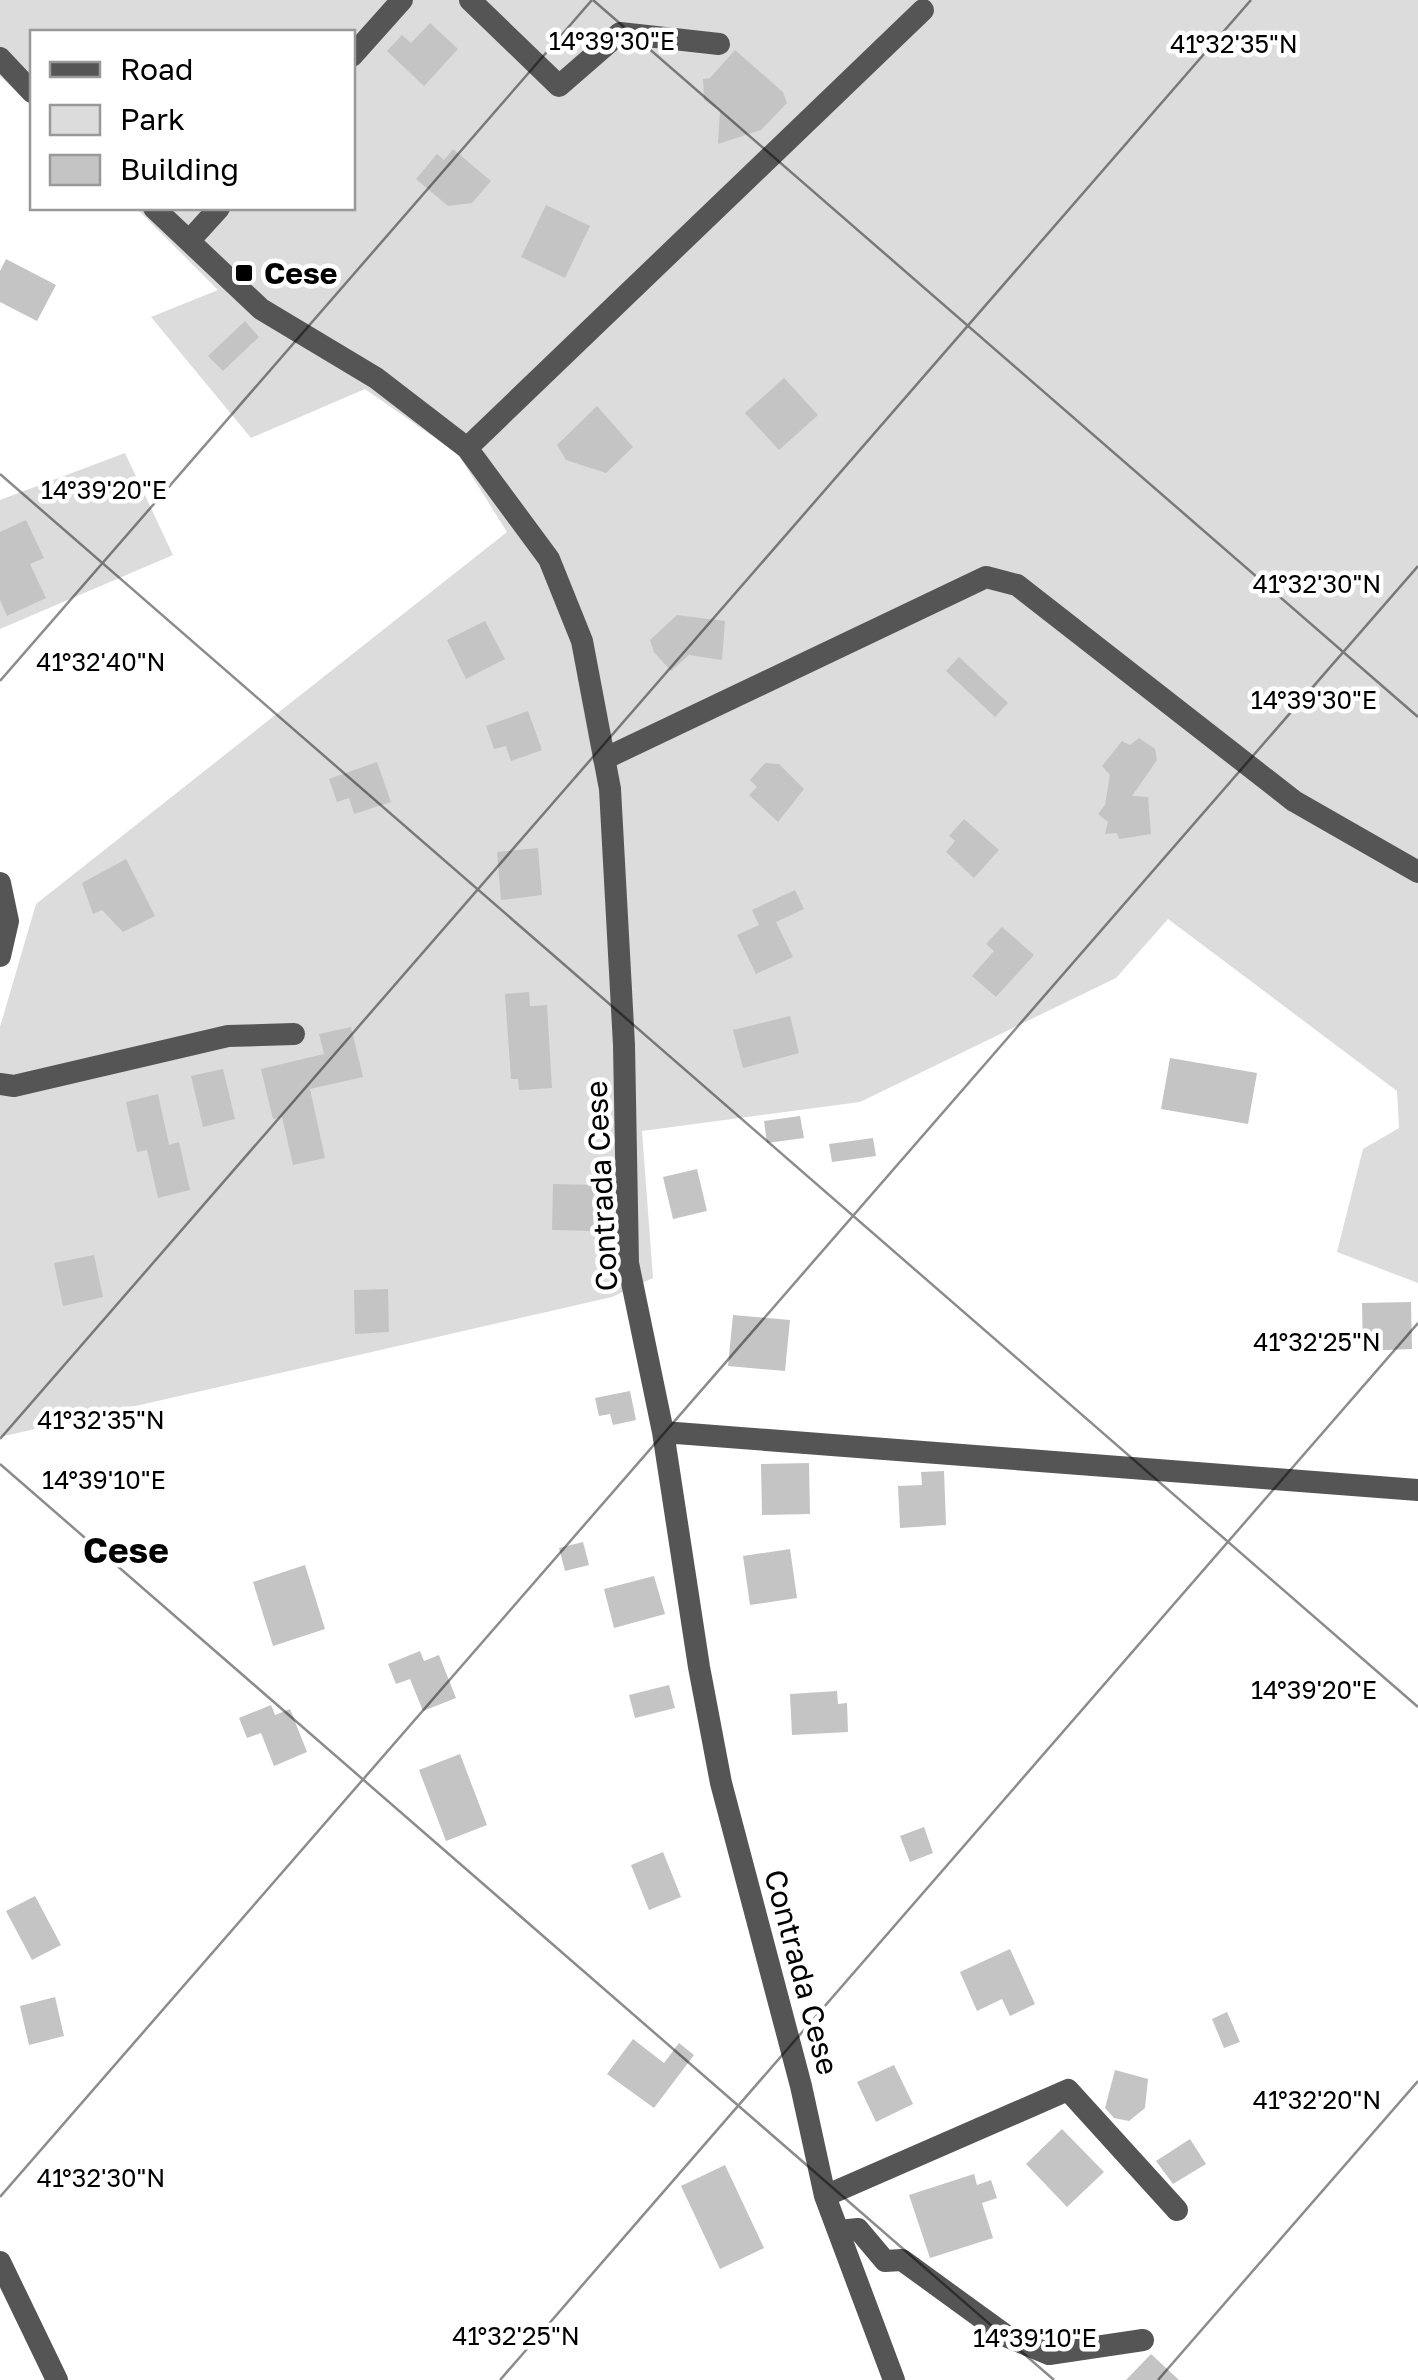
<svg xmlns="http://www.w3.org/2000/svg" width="1418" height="2380" font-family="'Golos Text',sans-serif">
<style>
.green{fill:#dcdcdc}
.building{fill:#c4c4c4}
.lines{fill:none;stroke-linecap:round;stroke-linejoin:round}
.minor{stroke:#555;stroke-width:22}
.ticks{fill:none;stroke:#000;stroke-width:2.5;stroke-opacity:0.45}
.poi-dot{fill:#000;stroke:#fff;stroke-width:4}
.labels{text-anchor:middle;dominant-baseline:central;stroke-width:9;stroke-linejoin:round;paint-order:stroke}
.poi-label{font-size:30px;font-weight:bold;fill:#000;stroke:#fff;text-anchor:start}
.street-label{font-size:30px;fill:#000;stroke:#fff}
.quarter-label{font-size:35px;font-weight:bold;fill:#000;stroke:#fff}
.ticks-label{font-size:25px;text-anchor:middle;fill:#000;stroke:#fff;stroke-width:9;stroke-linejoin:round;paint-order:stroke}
</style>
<rect width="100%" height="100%" fill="#fff"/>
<path class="green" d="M 0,0 L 1418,0 L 1418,1283 L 1337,1252 L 1363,1149 L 1399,1128 L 1397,1091 L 1168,919 L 1116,978 L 860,1102 L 642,1131 L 653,1278 L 612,1297 L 0,1437 L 0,1027 L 36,904 L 507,532 L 458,454 L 365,389 L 251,438 L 151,317 L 218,290 L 136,208 L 352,208 L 352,32 L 32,32 L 32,107 L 0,76 Z
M 125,453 L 173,555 L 0,629 L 0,500 Z"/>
<path class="building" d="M 430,23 L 458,49 L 424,86 L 387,51 L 402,35 L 411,43 Z
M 735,50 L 783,92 L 787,103 L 761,130 L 718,144 L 720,111 L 704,100 L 703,79 L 710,78 Z
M 453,149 L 491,181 L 472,203 L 448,206 L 416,179 L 437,154 L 444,160 Z
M 546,205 L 590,226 L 565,278 L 521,257 Z
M 6,259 L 56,285 L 37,321 L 0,302 L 0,271 Z
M 245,321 L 259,337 L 223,371 L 208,356 Z
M 784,378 L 818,415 L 779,450 L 745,413 Z
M 597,406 L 633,447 L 606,473 L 566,460 L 557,445 Z
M 26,520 L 44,558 L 30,564 L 46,598 L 7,616 L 0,600 L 0,532 Z
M 677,615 L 725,621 L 722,660 L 689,655 L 671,671 L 654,652 L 650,640 Z
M 485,621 L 505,659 L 466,679 L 447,640 Z
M 959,657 L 1008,703 L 995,717 L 946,671 Z
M 528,711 L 542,750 L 511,761 L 506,746 L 494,749 L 486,726 Z
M 1139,738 L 1155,749 L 1157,760 L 1132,796 L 1148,797 L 1151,834 L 1119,839 L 1117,833 L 1105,834 L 1108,822 L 1098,814 L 1105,805 L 1110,775 L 1102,766 L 1122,741 L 1130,745 Z
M 377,762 L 391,802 L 354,814 L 349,798 L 337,802 L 329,779 Z
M 765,763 L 779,764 L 804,789 L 778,822 L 749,795 L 757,787 L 750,780 Z
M 964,819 L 999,850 L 974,878 L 946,852 L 955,841 L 949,836 Z
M 538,848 L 542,895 L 501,900 L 497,852 Z
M 126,859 L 155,916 L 123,932 L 102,910 L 93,914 L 82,883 Z
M 795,890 L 804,909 L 776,922 L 793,957 L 756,974 L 737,935 L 759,925 L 752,910 Z
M 1002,927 L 1034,955 L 996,997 L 972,976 L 994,951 L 986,944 Z
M 529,992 L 530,1006 L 547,1005 L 552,1088 L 519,1090 L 518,1079 L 511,1079 L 505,994 Z
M 790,1016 L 799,1053 L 743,1068 L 733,1030 Z
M 351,1027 L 363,1077 L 310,1089 L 325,1158 L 293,1165 L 282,1117 L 273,1119 L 261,1069 L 324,1054 L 319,1034 Z
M 1170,1058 L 1257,1073 L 1248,1124 L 1161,1109 Z
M 223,1069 L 235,1119 L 203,1127 L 191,1076 Z
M 158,1094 L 169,1145 L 179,1142 L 190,1190 L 158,1198 L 147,1150 L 137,1152 L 126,1102 Z
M 800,1116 L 804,1138 L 767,1143 L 764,1121 Z
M 873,1138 L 876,1156 L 832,1162 L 829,1144 Z
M 697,1169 L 707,1211 L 673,1219 L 663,1177 Z
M 553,1184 L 596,1185 L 594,1231 L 552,1230 Z
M 94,1255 L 103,1297 L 63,1306 L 54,1263 Z
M 388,1289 L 389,1332 L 355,1334 L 354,1290 Z
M 1411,1302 L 1412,1349 L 1363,1351 L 1362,1303 Z
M 733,1315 L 790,1320 L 785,1371 L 728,1366 Z
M 630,1391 L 636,1420 L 613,1425 L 610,1414 L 599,1416 L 595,1398 Z
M 809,1463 L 810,1514 L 762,1515 L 761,1464 Z
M 944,1471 L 946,1525 L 900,1528 L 898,1486 L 922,1485 L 921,1472 Z
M 583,1542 L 589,1565 L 565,1571 L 559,1548 Z
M 790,1549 L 797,1598 L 750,1605 L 743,1556 Z
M 305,1565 L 325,1629 L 273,1646 L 253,1582 Z
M 654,1576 L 665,1614 L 614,1628 L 604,1589 Z
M 420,1651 L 424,1661 L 439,1655 L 456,1698 L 423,1711 L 410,1679 L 396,1684 L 388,1664 Z
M 669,1685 L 675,1708 L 635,1718 L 629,1695 Z
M 837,1691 L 838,1704 L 847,1703 L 848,1732 L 792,1735 L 790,1694 Z
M 271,1705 L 275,1715 L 290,1709 L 307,1752 L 274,1766 L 261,1733 L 247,1738 L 239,1718 Z
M 460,1754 L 487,1825 L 446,1841 L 419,1770 Z
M 924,1827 L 933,1853 L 910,1862 L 900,1836 Z
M 663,1852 L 681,1897 L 649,1910 L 631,1865 Z
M 35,1896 L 61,1945 L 32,1960 L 6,1911 Z
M 1010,1949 L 1035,2004 L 1010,2016 L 1002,1999 L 977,2011 L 960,1972 Z
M 55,1997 L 64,2036 L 29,2045 L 20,2006 Z
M 1227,2012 L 1240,2042 L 1224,2048 L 1212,2019 Z
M 633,2039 L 664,2063 L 679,2043 L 694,2055 L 654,2108 L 607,2074 Z
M 894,2065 L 913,2104 L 876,2122 L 857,2082 Z
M 1115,2070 L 1148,2079 L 1145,2108 L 1129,2121 L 1114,2118 L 1105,2108 Z
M 1062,2129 L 1104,2172 L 1067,2207 L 1026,2164 Z
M 1190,2139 L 1206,2164 L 1173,2184 L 1156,2161 Z
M 725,2165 L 764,2248 L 720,2269 L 681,2186 Z
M 974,2174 L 977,2185 L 991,2180 L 997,2198 L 982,2203 L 993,2238 L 930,2258 L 909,2195 Z
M 1151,2354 L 1179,2380 L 1126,2380 Z"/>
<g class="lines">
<path class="minor" d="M 470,0 L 559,86 L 620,33 L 719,44
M 352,56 L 402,0
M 0,58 L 32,92
M 154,208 L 261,309 L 376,378 L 467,448 L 549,559 L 582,641 L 610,789 L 624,1045 L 628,1263 L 663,1432 L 699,1667 L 721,1783 L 801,2086 L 825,2196 L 894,2380
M 189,241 L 219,208
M 467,448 L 923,10
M 604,759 L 986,577 L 1017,585 L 1294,801 L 1418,872
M 0,883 L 8,921 L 0,956
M 0,1084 L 14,1086 L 228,1036 L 294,1034
M 663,1432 L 1418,1490
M 825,2196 L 1068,2090 L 1177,2210
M 839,2231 L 858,2229 L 885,2261 L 902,2260 L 1008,2337 L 1049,2354 L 1143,2340
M 0,2262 L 57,2380"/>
</g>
<path class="ticks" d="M 593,0 L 1418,717M 0,474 L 1418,1707M 0,681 L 592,0M 0,1439 L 1251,0M 0,1464 L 1054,2380M 0,2197 L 1418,566M 500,2380 L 1418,1323M 1158,2380 L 1418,2081"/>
<rect class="poi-dot" x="234" y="263" width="20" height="20" rx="5"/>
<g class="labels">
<g class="poi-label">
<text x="264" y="273">Cese</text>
</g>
<g class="street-label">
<text transform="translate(601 1186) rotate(-93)">Contrada Cese</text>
<text transform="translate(802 1972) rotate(75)">Contrada Cese</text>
</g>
<g class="quarter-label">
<text x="126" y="1550">Cese</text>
</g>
</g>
<g class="ticks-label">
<text x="612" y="50">14°39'30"E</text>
<text x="1234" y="53">41°32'35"N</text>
<text x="104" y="499">14°39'20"E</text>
<text x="1317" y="593">41°32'30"N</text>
<text x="101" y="671">41°32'40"N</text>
<text x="1314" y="709">14°39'30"E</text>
<text x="1317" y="1351">41°32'25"N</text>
<text x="101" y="1429">41°32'35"N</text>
<text x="104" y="1489">14°39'10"E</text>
<text x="1314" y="1699">14°39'20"E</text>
<text x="1317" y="2109">41°32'20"N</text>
<text x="101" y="2187">41°32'30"N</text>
<text x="516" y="2345">41°32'25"N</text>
<text x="1035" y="2347">14°39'10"E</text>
</g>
<rect x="30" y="30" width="325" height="180" fill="#ffffff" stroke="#999999" stroke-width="2.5"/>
<rect x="50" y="62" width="50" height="15" fill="#555555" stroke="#999999" stroke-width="2.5"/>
<text x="120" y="80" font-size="30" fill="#000000">Road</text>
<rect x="50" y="105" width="50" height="30" fill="#dcdcdc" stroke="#999999" stroke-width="2.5"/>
<text x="120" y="130" font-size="30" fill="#000000">Park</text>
<rect x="50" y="155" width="50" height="30" fill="#c4c4c4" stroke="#999999" stroke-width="2.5"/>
<text x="120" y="180" font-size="30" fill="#000000">Building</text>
</svg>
